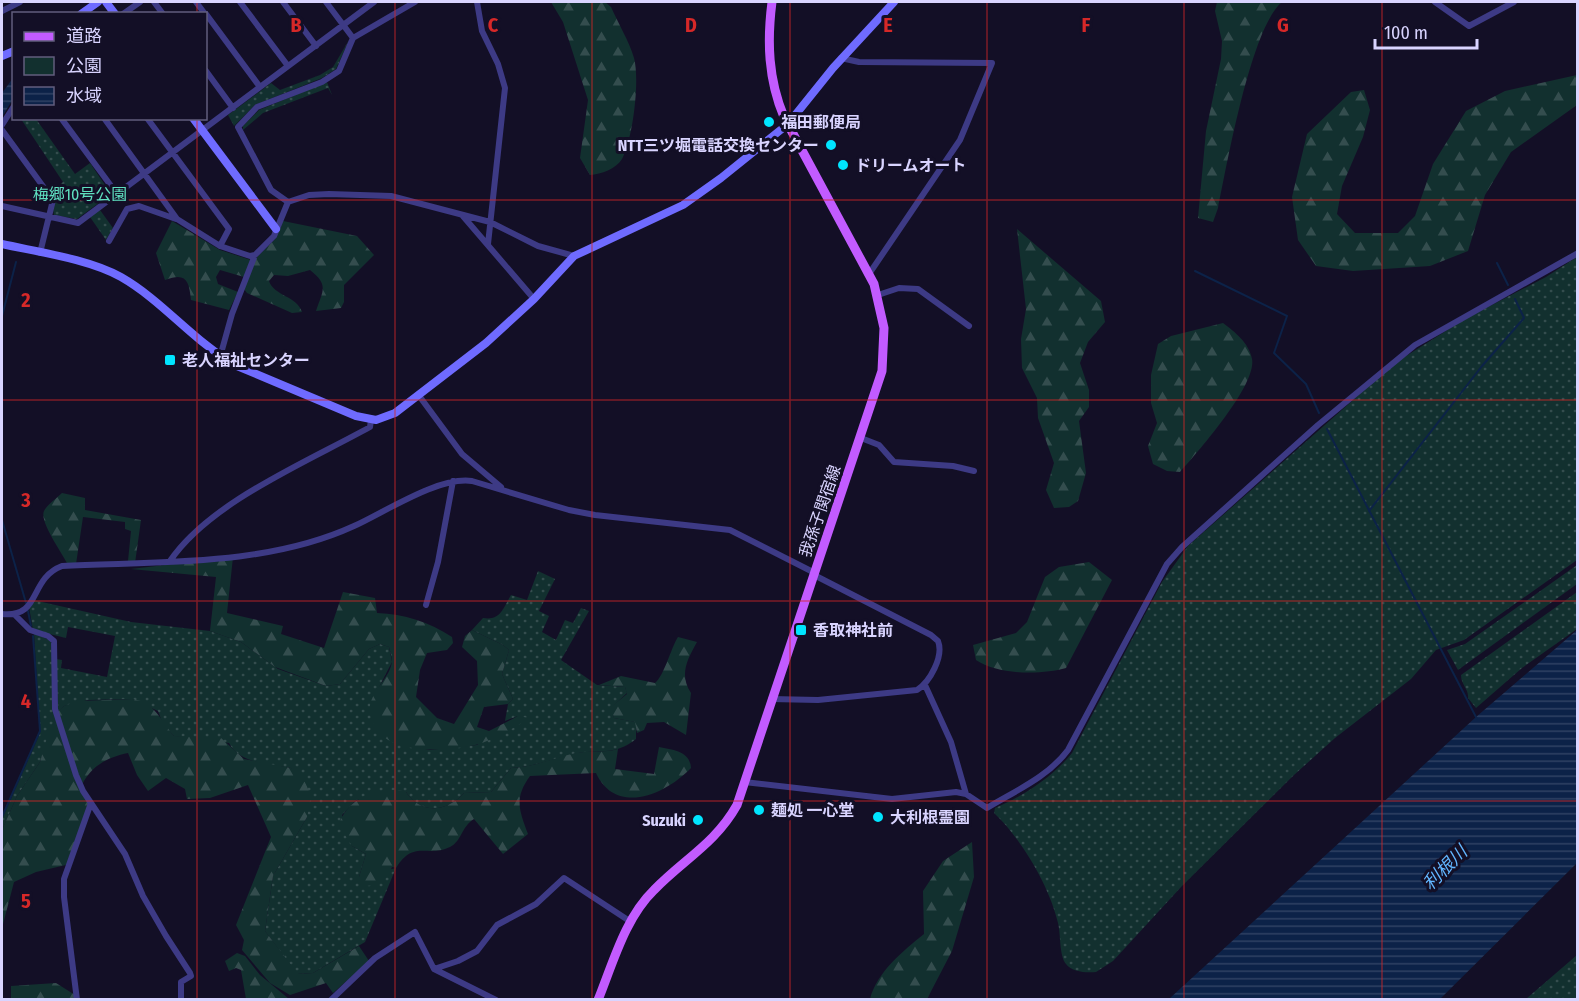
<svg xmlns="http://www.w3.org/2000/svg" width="1579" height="1001" font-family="'Fira Sans Condensed','Noto Sans JP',sans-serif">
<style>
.green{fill:url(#green-dots)}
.forest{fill:url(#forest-firs)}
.water{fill:url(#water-rules)}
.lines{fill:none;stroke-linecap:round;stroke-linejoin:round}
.stream{stroke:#0c2248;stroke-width:2}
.street{stroke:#3d3a85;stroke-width:6}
.secondary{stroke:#6f6bff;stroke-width:8}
.primary{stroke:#c25bff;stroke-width:9}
.grid{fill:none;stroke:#d62828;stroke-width:1.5;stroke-opacity:0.55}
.poi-dot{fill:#00e5ff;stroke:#130f26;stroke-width:2}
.labels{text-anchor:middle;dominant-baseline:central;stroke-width:6;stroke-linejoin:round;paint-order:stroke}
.poi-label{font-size:16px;font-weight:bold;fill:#d9d4ff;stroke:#130f26;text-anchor:start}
.park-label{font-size:16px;fill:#5fe0c0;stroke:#130f26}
.street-label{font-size:16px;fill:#d9d4ff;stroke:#130f26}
.water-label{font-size:18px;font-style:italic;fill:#62b6ff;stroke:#130f26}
.grid-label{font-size:20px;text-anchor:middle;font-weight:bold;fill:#d62828;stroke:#130f26;stroke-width:6;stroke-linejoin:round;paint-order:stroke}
</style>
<defs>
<pattern id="green-dots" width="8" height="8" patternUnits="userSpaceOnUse" patternTransform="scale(1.5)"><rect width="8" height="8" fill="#12302f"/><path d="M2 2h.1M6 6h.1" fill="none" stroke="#344d4e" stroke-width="1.8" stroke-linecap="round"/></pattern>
<pattern id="forest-firs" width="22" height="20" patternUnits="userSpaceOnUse" patternTransform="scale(1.5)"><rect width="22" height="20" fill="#12302f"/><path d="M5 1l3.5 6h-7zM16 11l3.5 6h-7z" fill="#344d4e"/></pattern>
<pattern id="water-rules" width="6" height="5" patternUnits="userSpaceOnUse" patternTransform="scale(1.5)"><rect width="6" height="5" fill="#0c2248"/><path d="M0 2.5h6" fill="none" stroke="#2f4163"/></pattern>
</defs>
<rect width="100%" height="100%" fill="#130f26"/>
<path class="green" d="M 349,40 L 336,69 L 322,78 L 255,105 L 234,126 L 228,115 L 271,83 L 280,90 L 320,75 L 333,67 Z
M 327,82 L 332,95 L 328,88 L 263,113 L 243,130 L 243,126 L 259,110 Z
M 21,119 L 36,119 L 75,174 L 90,163 L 111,194 L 77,219 L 54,215 L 50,192 L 63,182 Z
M 100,210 L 113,228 L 106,240 L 90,217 Z
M 1577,257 L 1577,560 L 1464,640 L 1436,650 L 1411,679 L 1335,738 L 1294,775 L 1182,886 L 1113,961 L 1096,972 C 1086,973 1072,972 1066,964 C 1059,955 1061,935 1058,923 C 1050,887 1021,838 994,813 L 995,808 C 1022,797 1054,776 1072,753 L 1162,582 L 1188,546 L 1395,363 L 1465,319 L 1546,277 Z
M 1577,565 L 1577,584 L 1458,670 L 1447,650 L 1465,644 Z
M 538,571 L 555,579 L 539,611 L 549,616 L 542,632 L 556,640 L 565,620 L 573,623 L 581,608 L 589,611 L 561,660 L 597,685 L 625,687 L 627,693 L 612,707 L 614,718 L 636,722 L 636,739 C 614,757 598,748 574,754 C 552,759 534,767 511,768 L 491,792 L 464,793 C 447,812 421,815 406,792 L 356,800 L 342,815 L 352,846 L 366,854 L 359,877 L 396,868 L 365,942 L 313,973 L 297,974 L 265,931 L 273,876 L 307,817 L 291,768 C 270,764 240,764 229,743 L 174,736 L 163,724 L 158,711 L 132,699 L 88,700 L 64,706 L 58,713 L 56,659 L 62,660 L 61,668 L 107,677 L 115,636 L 68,627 L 66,638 L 33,630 L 29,607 L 33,600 L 131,622 L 210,631 L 241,642 L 278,669 L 326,686 L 340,684 L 369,649 L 380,644 L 389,647 L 392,662 L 376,693 L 398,744 L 430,750 L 477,745 L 518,716 L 505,721 L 508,704 L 513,699 L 502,674 L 509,650 L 503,645 L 472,630 L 483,618 C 500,621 503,609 511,595 L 527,600 Z
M 1577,592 L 1577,629 L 1522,668 L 1476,708 L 1468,698 C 1469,689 1461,685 1461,675 Z
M 34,633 L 51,641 L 56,717 L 40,762 L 17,796 L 2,830 L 2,819 L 40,733 Z
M 1577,955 L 1577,999 L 1526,999 Z"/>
<path class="forest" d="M 551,2 L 605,2 L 611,7 C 618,23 629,41 634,58 C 640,80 633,139 622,159 C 616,169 601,174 590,175 L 580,158 L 588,100 L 563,22 Z
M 1217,2 L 1282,2 C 1251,27 1227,165 1218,208 L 1213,222 L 1198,218 L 1206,131 L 1221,59 L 1222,41 L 1215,11 Z
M 1577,75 L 1577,105 L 1511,152 L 1485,195 L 1468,251 L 1430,266 L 1353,271 L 1316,266 L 1298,240 L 1292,197 L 1307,134 L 1351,92 L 1364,90 L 1370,110 L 1363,137 L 1342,186 L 1337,214 L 1355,233 L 1398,233 L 1415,216 L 1433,164 L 1466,111 L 1505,91 Z
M 172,221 L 220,250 L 251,260 L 244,277 L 220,270 L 216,277 L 218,284 L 238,292 L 229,310 L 191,300 C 189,280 186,272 165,280 L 156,253 Z
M 283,221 L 357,236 L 374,255 L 344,285 L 344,302 L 341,308 L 316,311 C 323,290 329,285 310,270 L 288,276 L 274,275 L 269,281 C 274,296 297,296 302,312 L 292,313 L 247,293 L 244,289 L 255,259 L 276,238 Z
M 1017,229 L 1101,301 L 1105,322 L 1088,342 L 1080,363 L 1089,390 L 1089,407 L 1079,421 L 1086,473 L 1078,501 L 1069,507 L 1054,508 L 1046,490 L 1054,463 L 1038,418 L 1037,398 L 1022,368 L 1021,339 L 1026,309 Z
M 1223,323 C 1235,332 1249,343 1252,359 C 1257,385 1197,453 1180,472 L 1167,471 L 1153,464 L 1148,446 L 1157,423 L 1151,403 L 1151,375 L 1158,344 L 1171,336 Z
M 62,493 L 85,498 L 85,510 L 141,520 L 135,563 L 128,561 L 131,531 L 125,529 L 125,522 L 83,517 L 76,564 L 68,565 C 63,554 39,522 44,511 C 47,505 57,498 62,493 Z
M 233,557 L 227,613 L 283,626 L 281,634 L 324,648 L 343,592 L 375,598 L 377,613 C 404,614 429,622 452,637 L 453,643 L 447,650 L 427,653 L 420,670 L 416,697 L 437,718 L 454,724 L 478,685 L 477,661 L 462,647 L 465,636 L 472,630 L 503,645 L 509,650 L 502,674 L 513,699 L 508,704 L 484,707 L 477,727 L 489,731 L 518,716 L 529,718 C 514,728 492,741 475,745 C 442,752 374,757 370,711 C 368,693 391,678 392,661 C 392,657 390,651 389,647 L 380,644 L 369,649 L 340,684 L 326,686 L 275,667 L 241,642 L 210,631 L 216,577 L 131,569 Z
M 1089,562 L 1112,580 L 1066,668 C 1041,675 998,675 976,660 L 973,645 L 1016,633 L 1027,622 L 1045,577 L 1059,567 Z
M 678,637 L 697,642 C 687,660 679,675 691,693 L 686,735 L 664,722 L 647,723 L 644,730 L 637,733 L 635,722 L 614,718 L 611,707 L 627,694 L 625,687 L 599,685 L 621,676 L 655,683 C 664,676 671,648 678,637 Z
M 132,699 C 155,702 161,721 174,736 L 221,738 L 244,759 L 291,768 L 305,782 L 311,796 L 307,817 L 273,876 L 265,931 L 298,974 L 313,973 L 359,946 L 369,961 L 333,993 L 326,983 L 290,995 L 270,983 L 242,950 L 244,940 L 236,925 L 271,837 L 248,785 L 210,798 L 187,799 L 185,789 L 166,778 L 148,791 L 137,775 L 128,753 C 108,757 90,766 81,787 L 90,802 L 70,864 L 36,872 L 14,882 L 2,928 L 2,830 L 17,796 L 40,762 L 49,731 L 59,711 L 64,706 L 78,701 Z
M 659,747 C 673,750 690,751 691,768 C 665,795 616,816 596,773 L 530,776 C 514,798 519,810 528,834 L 503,854 L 474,819 C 461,827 462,841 450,847 C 427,858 414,839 396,868 L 392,867 C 386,882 379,886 363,886 L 359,877 L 366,854 L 352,846 L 339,825 C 347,797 381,785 406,792 C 421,815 447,812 464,793 L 491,792 L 511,768 C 534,767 553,758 576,753 C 591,750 604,753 618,749 L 615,769 L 654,774 Z
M 972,842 L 974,877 L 952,951 L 927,999 L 870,999 C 877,972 903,951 924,934 L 923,891 L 943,861 Z
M 237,953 L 245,956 L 260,975 L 289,999 L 246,999 L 241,970 L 236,968 L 229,971 L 225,961 Z
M 56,983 L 75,995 L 76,999 L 11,999 L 11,986 Z"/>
<path class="water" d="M 13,78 L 13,99 L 2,117 L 2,93 Z
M 1577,630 L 1577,863 L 1440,999 L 1169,999 L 1476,717 Z"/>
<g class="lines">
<path class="stream" d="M 1497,263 L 1508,285
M 1195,271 L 1287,316 L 1274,353 L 1306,384 L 1319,413
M 2,316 L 16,262
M 1327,429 L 1477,719
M 1369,511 L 1482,366 L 1524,318 L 1515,299
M 2,520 L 26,603
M 28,611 L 31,626
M 2,817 L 40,731 L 33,636"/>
<path class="street" d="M 154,2 L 163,14
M 196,2 L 205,14
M 240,2 L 288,66
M 283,2 L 316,46
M 326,2 L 353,38
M 477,2 L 482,31 L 498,64 L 505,88 L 488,244
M 1435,2 L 1469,26 L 1514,2
M 2,11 L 20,2
M 123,14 L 140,2
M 206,14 L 260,87
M 841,58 L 859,62 L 992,63 L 960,140 L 869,274
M 206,71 L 233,108
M 61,118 L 117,194
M 104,118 L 177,219 L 220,246 L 250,256 L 255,255
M 147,118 L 229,229 L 220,246
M 2,125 L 14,106
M 2,130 L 53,200 L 40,253
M 288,202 L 271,190 L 238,127 L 257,107 L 322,82 L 339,71 L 353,38 L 415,2
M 2,206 L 78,223 L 374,2
M 462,215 L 534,299
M 109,241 L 127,209 L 139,206 L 176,219
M 878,295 L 899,288 L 918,289 L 969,326
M 220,357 L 232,314 L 255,255 L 274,236 L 288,202 L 309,195 L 329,194 L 391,196 L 490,222 L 538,246 L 574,256
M 420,397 L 462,454 L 501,487
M 861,438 L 879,445 L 894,462 L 953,466 L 974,471
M 170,561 C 210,502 307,462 370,427 L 371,420
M 426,605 L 438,562 L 453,481
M 2,614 C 42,618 28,579 62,566 C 157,561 265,567 354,526 C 385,512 439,476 472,481 L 569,510 L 595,515 L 730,530 L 815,573
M 15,615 L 30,630 L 48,636 L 54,641 L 55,709 L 76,775 L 83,791 L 125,854 L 143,896 L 166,936 L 190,973 L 191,976 L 181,982 L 181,1000
M 925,685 L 951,742 L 966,794
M 771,699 L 818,700 L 917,690 C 930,682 944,656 938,641 L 931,635 L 814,575
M 744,782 L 892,799 L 956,792 L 966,794 L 987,808 C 1015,791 1048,777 1068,750 L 1167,564 L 1182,547 L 1318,425 L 1415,345 L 1578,253
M 434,969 L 458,961 L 477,951 L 497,925 L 536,904 L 564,878 L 631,922
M 77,1000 L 64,897 L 64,879 L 91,803
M 331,1000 L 375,958 L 415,932 L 434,969 L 496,1000"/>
<path class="secondary" d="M 106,2 L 115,14
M 81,14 L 98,2
M 2,56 L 14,51
M 193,118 L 276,229
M 2,244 C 38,252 89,259 121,277 C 163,301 194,342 237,366 L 356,416 L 376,420 L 395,413 L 486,343 L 534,299 L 574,256 L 683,205 L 721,178 L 788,124 L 833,68 L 894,2"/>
<path class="primary" d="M 598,1000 C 613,963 625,918 654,890 C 684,859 715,844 737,805 L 882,371 L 884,328 L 874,284 L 784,117 C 768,79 767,41 772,2"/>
</g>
<path class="grid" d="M 197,2 L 197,14M 395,2 L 395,1000M 592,2 L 592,1000M 790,2 L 790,1000M 987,2 L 987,1000M 1184,2 L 1184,1000M 1382,2 L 1382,1000M 197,118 L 197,1000M 2,200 L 1578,200M 2,400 L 1578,400M 2,601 L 1578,601M 2,801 L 1578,801"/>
<g class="poi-dot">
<circle cx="769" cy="122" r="6"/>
<circle cx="831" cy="145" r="6"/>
<circle cx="843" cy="165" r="6"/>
<rect x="164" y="354" width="12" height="12" rx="3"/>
<rect x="795" y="624" width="12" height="12" rx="3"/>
<circle cx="759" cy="810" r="6"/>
<circle cx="878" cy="817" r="6"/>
<circle cx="698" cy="820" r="6"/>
</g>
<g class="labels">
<g class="poi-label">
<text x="781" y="122">福田郵便局</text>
<text x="819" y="145" text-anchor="end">NTT三ツ堀電話交換センター</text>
<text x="855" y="165">ドリームオート</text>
<text x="182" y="360">老人福祉センター</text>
<text x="813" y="630">香取神社前</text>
<text x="771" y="810">麺処 一心堂</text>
<text x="890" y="817">大利根霊園</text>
<text x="686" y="820" text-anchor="end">Suzuki</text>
</g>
<g class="park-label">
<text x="80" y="194">梅郷10号公園</text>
</g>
<g class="street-label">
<text transform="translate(820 511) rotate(-71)">我孫子関宿線</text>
</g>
<g class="water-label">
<text transform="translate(1445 868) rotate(-45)">利根川</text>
</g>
</g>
<g class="grid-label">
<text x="296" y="32">B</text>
<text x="493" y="32">C</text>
<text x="691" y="32">D</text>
<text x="888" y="32">E</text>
<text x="1086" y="32">F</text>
<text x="1283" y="32">G</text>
<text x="26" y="307">2</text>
<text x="26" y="507">3</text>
<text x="26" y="708">4</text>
<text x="26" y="908">5</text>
</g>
<rect width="1579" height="1001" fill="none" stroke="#d9d4ff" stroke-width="6"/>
<rect x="12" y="12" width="195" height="108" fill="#130f26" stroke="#625e7d" stroke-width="1.5"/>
<rect x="24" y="32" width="30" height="9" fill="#c25bff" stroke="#625e7d" stroke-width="1.5"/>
<text x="66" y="42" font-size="18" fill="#d9d4ff">道路</text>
<rect x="24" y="57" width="30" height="18" fill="#12302f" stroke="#625e7d" stroke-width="1.5"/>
<text x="66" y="72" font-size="18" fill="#d9d4ff">公園</text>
<rect x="24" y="87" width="30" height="18" fill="url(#water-rules)" stroke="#625e7d" stroke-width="1.5"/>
<text x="66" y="102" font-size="18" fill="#d9d4ff">水域</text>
<path d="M1375 39v9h102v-9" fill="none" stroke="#d9d4ff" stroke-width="3"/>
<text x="1384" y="39" font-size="18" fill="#d9d4ff" stroke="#130f26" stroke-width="4.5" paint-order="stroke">100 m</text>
</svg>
